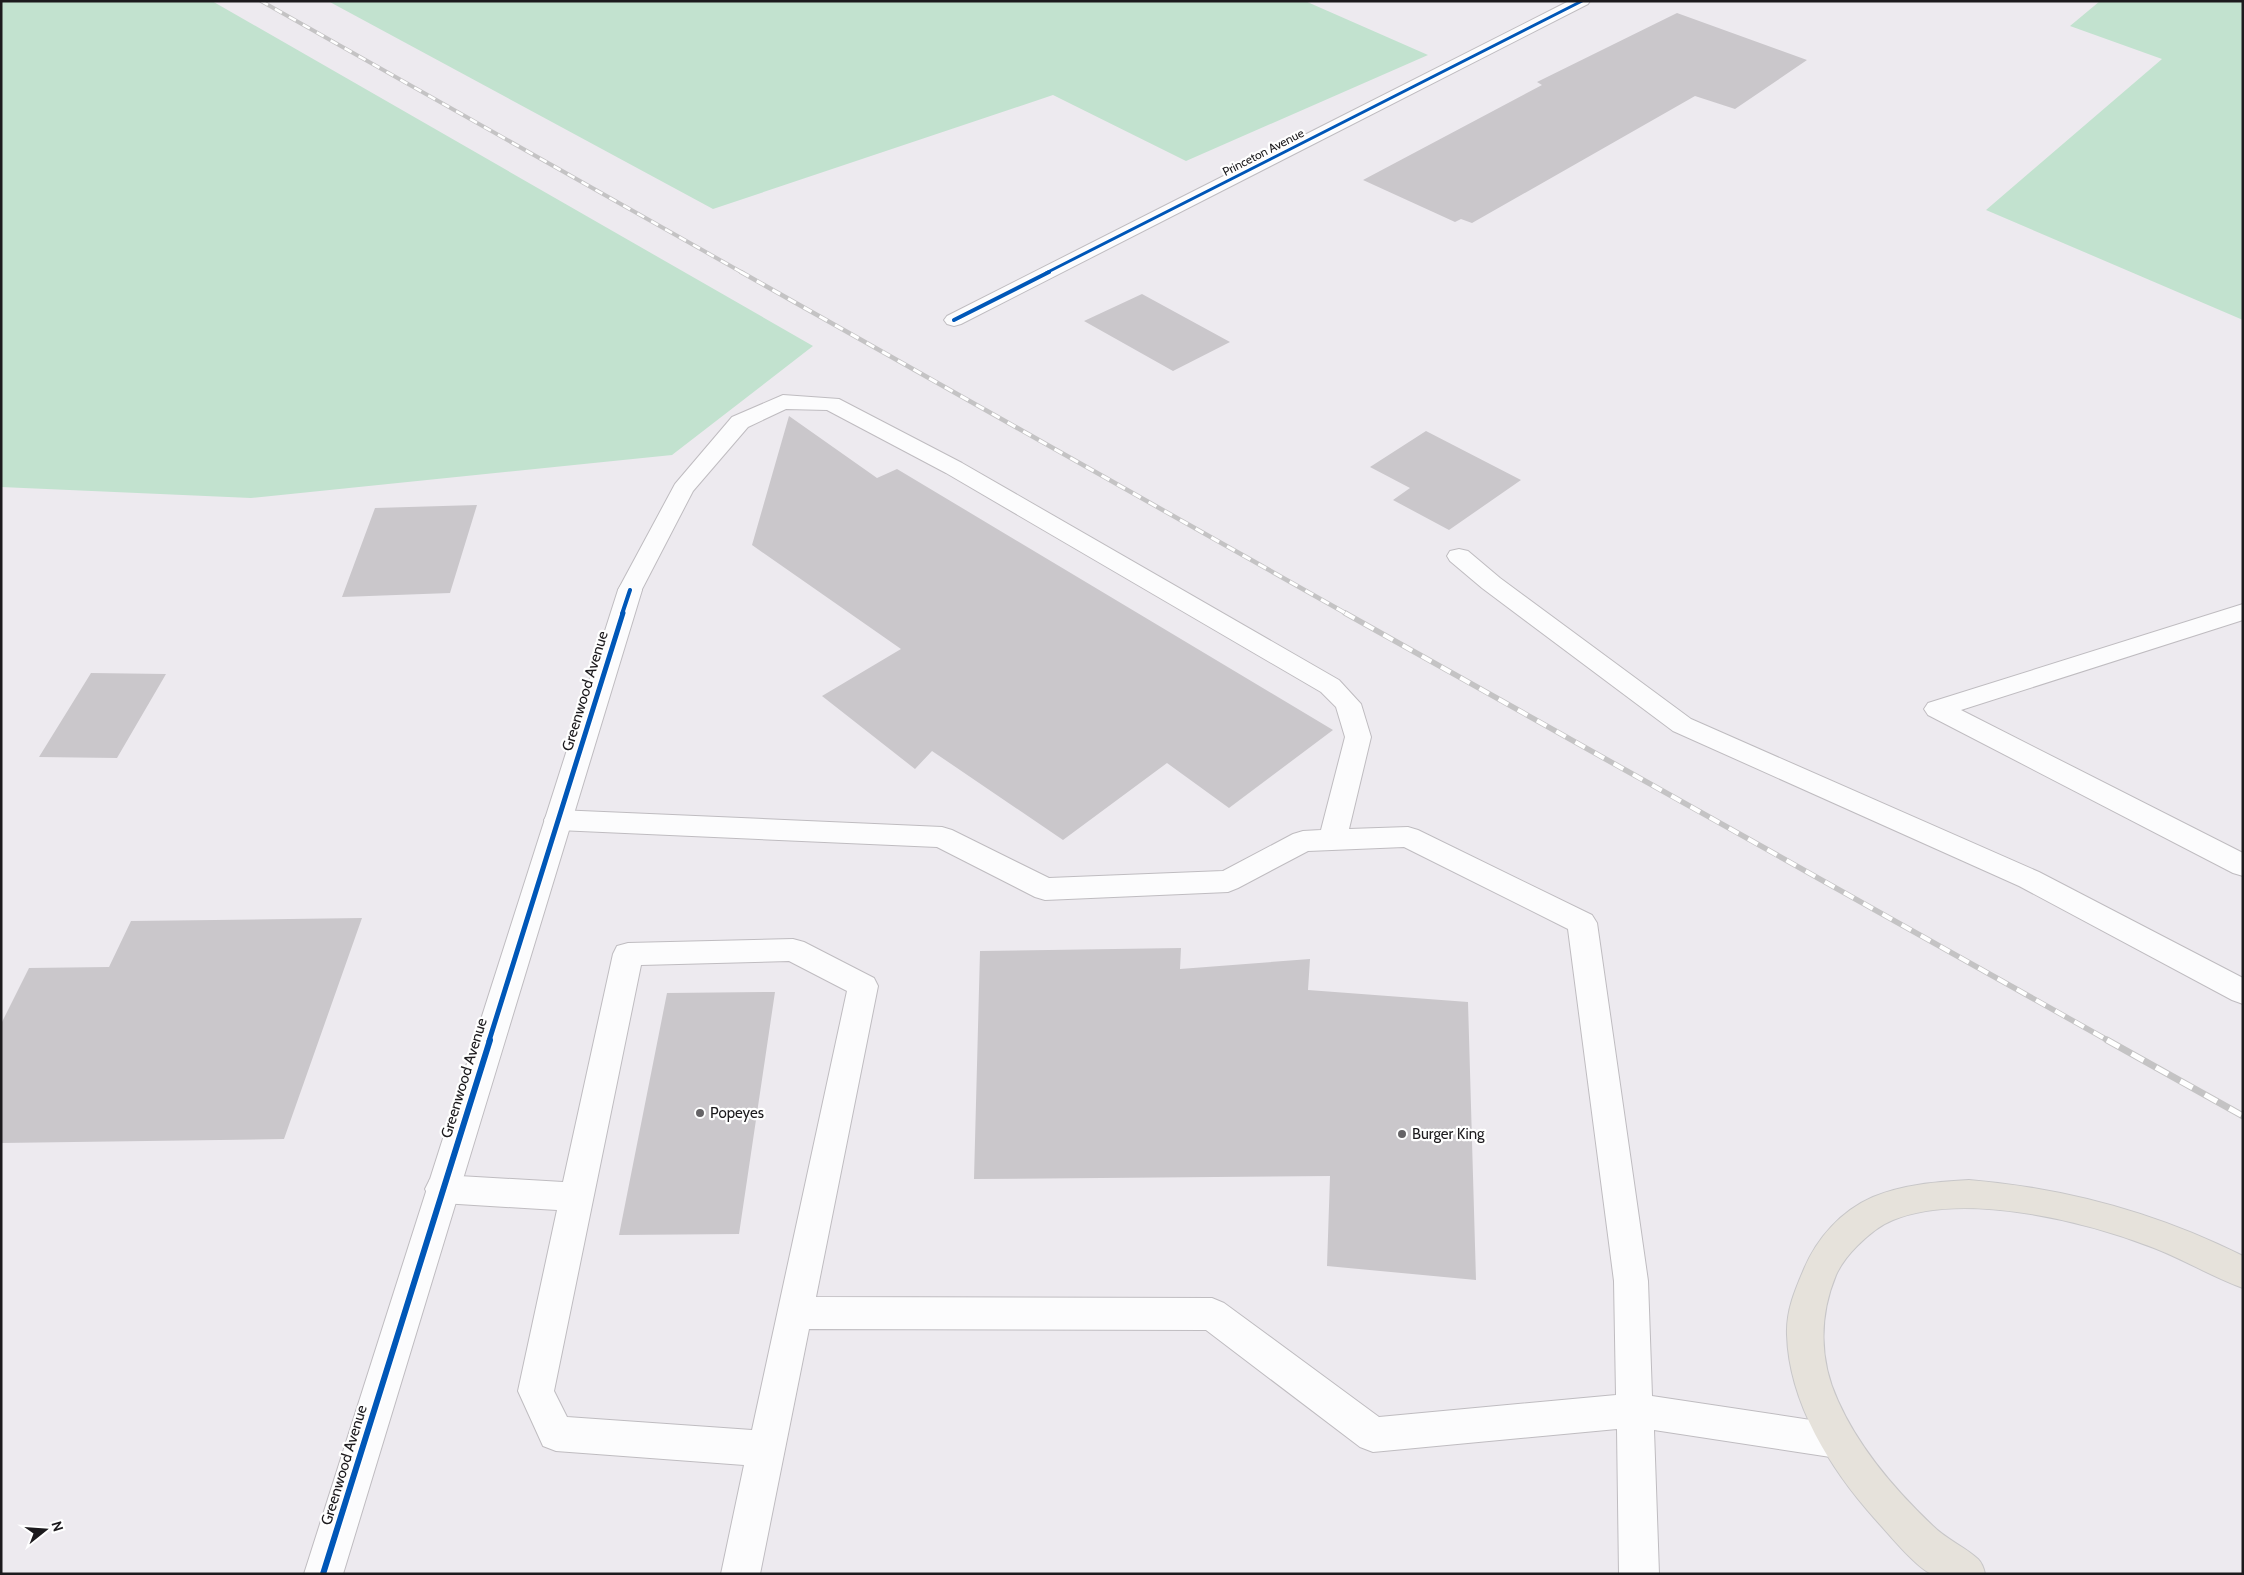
<svg xmlns="http://www.w3.org/2000/svg" width="2244" height="1575" font-family="Cabin,sans-serif">
<style>
.green{fill:#c2e2cf}
.building{fill:#cac7cb}
.lines{fill:none;stroke-linecap:round;stroke-linejoin:round}
.service-casing{stroke:#bfbcc0;stroke-width:2}
.minor-casing{stroke:#bfbcc0;stroke-width:2}
.primary-casing{stroke:#c7c6c8;stroke-width:2}
.service{fill:#fcfcfd;fill-rule:evenodd}
.minor{fill:#fcfcfd;fill-rule:evenodd}
.primary{fill:#e6e2db;fill-rule:evenodd}
.rail-far3-casing{stroke:#c4c3c4;stroke-width:4}
.rail-far2-casing{stroke:#c4c3c4;stroke-width:4.5}
.rail-far1-casing{stroke:#c4c3c4;stroke-width:5.5}
.rail-casing{stroke:#c4c3c4;stroke-width:7}
.rail-far3{stroke:#fff;stroke-width:2.5;stroke-dasharray:8;stroke-linecap:butt}
.rail-far2{stroke:#fff;stroke-width:3;stroke-dasharray:9;stroke-linecap:butt}
.rail-far1{stroke:#fff;stroke-width:4;stroke-dasharray:11;stroke-linecap:butt}
.rail{stroke:#fff;stroke-width:5;stroke-dasharray:14;stroke-linecap:butt}
.cycleway-far3-casing{stroke:#fff;stroke-width:5}
.cycleway-far2-casing{stroke:#fff;stroke-width:6}
.cycleway-far1-casing{stroke:#fff;stroke-width:8}
.cycleway-casing{stroke:#fff;stroke-width:9}
.cycleway-far3{stroke:#0057b8;stroke-width:3}
.cycleway-far2{stroke:#0057b8;stroke-width:4}
.cycleway-far1{stroke:#0057b8;stroke-width:5}
.cycleway{stroke:#0057b8;stroke-width:6}
.poi-dot{fill:#656366;stroke:#fff;stroke-width:2}
.labels{text-anchor:middle;dominant-baseline:central;stroke-width:4.5;stroke-linejoin:round;paint-order:stroke}
.far-street-label{font-size:12px;fill:#1c1a1d;stroke:#fff}
.street-label{font-size:15px;fill:#1c1a1d;stroke:#fff}
.poi-label{font-size:15px;fill:#1c1a1d;stroke:#fff;text-anchor:start}
</style>
<rect width="100%" height="100%" fill="#edeaef"/>
<path class="green" d="M 1,1 L 212,1 L 813,346 L 672,455 L 251,498 L 1,487 Z
M 328,1 L 1305,1 L 1428,55 L 1186,161 L 1053,95 L 713,209 Z
M 2100,1 L 2243,1 L 2243,320 L 1986,210 L 2162,59 L 2070,26 Z"/>
<path class="building" d="M 1677,13 L 1807,60 L 1735,109 L 1695,96 L 1472,223 L 1461,219 L 1455,222 L 1363,180 L 1542,85 L 1537,82 Z
M 1142,294 L 1230,342 L 1173,371 L 1084,321 Z
M 789,416 L 877,478 L 897,469 L 1333,730 L 1229,808 L 1167,763 L 1063,840 L 932,751 L 915,769 L 822,696 L 901,649 L 752,545 Z
M 1426,431 L 1521,480 L 1449,530 L 1393,500 L 1410,488 L 1370,467 Z
M 477,505 L 450,593 L 342,597 L 375,508 Z
M 91,673 L 166,674 L 117,758 L 39,757 Z
M 362,918 L 284,1139 L 1,1143 L 1,1024 L 29,968 L 109,967 L 131,921 Z
M 1181,948 L 1180,969 L 1310,959 L 1308,990 L 1468,1002 L 1476,1280 L 1327,1266 L 1330,1176 L 974,1179 L 980,951 Z
M 775,992 L 739,1234 L 619,1235 L 667,993 Z"/>
<g class="lines">
<defs>
<path id="service" d="M 783,395 L 839,399 L 962,463 L 1339,680 L 1361,704 L 1371,737 L 1349,829 L 1408,827 L 1418,830 L 1592,915 L 1597,923 L 1648,1281 L 1652,1396 L 1837,1424 L 1850,1429 L 1856,1441 L 1850,1453 L 1837,1458 L 1654,1430 L 1659,1574 L 1619,1574 L 1617,1429 L 1373,1452 L 1360,1447 L 1206,1330 L 809,1329 L 760,1574 L 721,1574 L 744,1465 L 556,1451 L 543,1446 L 518,1391 L 557,1210 L 442,1203 L 430,1199 L 425,1189 L 430,1179 L 442,1175 L 563,1182 L 613,954 L 617,946 L 628,943 L 793,939 L 804,942 L 874,978 L 878,986 L 816,1297 L 1212,1298 L 1224,1303 L 1379,1417 L 1616,1395 L 1614,1281 L 1568,929 L 1404,847 L 1308,851 L 1238,888 L 1228,892 L 1045,900 L 1035,897 L 937,847 L 558,830 L 548,827 L 544,820 L 548,813 L 558,810 L 942,827 L 952,830 L 1049,878 L 1223,871 L 1293,834 L 1303,831 L 1321,830 L 1345,737 L 1336,707 L 1321,692 L 946,473 L 827,410 L 786,409 L 748,427 L 693,491 L 639,595 L 630,598 L 621,595 L 618,590 L 675,484 L 732,417 ZM 789,961 L 847,991 L 752,1430 L 567,1417 L 554,1391 L 641,965 Z
M 1459,549 L 1468,551 L 1500,578 L 1691,719 L 2039,872 L 2243,978 L 2243,1004 L 2232,1000 L 2019,886 L 1673,731 L 1482,588 L 1450,561 L 1447,556 L 1450,551 Z
M 2243,604 L 2243,620 L 1961,710 L 2243,853 L 2243,876 L 2233,873 L 1928,715 L 1924,709 L 1928,703 Z"/>
<path id="minor" d="M 1569,1 L 1590,1 L 1588,4 L 961,324 L 954,326 L 947,324 L 944,320 L 947,316 Z
M 630,582 L 639,585 L 642,590 L 343,1574 L 304,1574 L 618,590 L 621,585 Z"/>
<path id="primary" d="M 1969,1180 C 2065,1188 2157,1213 2243,1256 L 2243,1288 C 2212,1277 2185,1260 2154,1248 C 2085,1221 1964,1191 1893,1220 C 1880,1225 1867,1236 1857,1246 C 1849,1254 1841,1264 1836,1275 C 1819,1316 1819,1360 1838,1401 C 1859,1448 1895,1490 1933,1526 C 1946,1539 1965,1547 1978,1559 C 1982,1563 1984,1569 1985,1574 C 1973,1574 1943,1575 1932,1574 C 1917,1569 1887,1532 1875,1519 C 1831,1470 1789,1403 1787,1335 C 1786,1311 1795,1290 1804,1269 C 1817,1238 1841,1211 1873,1197 C 1904,1184 1936,1182 1969,1180 Z"/>
</defs>
<use href="#service" class="service-casing"/>
<use href="#minor" class="minor-casing"/>
<use href="#primary" class="primary-casing"/>
<use href="#service" class="service"/>
<use href="#minor" class="minor"/>
<use href="#primary" class="primary"/>
<defs>
<path id="rail-far3" d="M 261,1 L 743,273"/>
<path id="rail-far2" d="M 741,272 L 1347,614"/>
<path id="rail-far1" d="M 1345,613 L 2109,1041"/>
<path id="rail" d="M 2107,1040 L 2243,1116"/>
</defs>
<use href="#rail-far3" class="rail-far3-casing"/>
<use href="#rail-far2" class="rail-far2-casing"/>
<use href="#rail-far1" class="rail-far1-casing"/>
<use href="#rail" class="rail-casing"/>
<use href="#rail-far3" class="rail-far3"/>
<use href="#rail-far2" class="rail-far2"/>
<use href="#rail-far1" class="rail-far1"/>
<use href="#rail" class="rail"/>
<defs>
<path id="cycleway-far3" d="M 1046,273 L 1582,1"/>
<path id="cycleway-far2" d="M 954,320 L 1049,272
M 622,614 L 630,590"/>
<path id="cycleway-far1" d="M 489,1041 L 623,613"/>
<path id="cycleway" d="M 323,1574 L 490,1040"/>
</defs>
<use href="#cycleway-far3" class="cycleway-far3-casing"/>
<use href="#cycleway-far2" class="cycleway-far2-casing"/>
<use href="#cycleway-far1" class="cycleway-far1-casing"/>
<use href="#cycleway" class="cycleway-casing"/>
<use href="#cycleway-far3" class="cycleway-far3"/>
<use href="#cycleway-far2" class="cycleway-far2"/>
<use href="#cycleway-far1" class="cycleway-far1"/>
<use href="#cycleway" class="cycleway"/>
</g>
<g class="poi-dot">
<circle cx="700" cy="1113" r="5"/>
<circle cx="1402" cy="1134" r="5"/>
</g>
<g class="labels">
<g class="far-street-label">
<text transform="translate(1263 152) rotate(-27)">Princeton Avenue</text>
</g>
<g class="street-label">
<text transform="translate(585 691) rotate(-73)">Greenwood Avenue</text>
<text transform="translate(464 1078) rotate(-73)">Greenwood Avenue</text>
<text transform="translate(344 1465) rotate(-73)">Greenwood Avenue</text>
</g>
<g class="poi-label">
<text x="710" y="1113">Popeyes</text>
<text x="1412" y="1134">Burger King</text>
</g>
</g>
<rect width="2244" height="1575" fill="none" stroke="#1c1a1d" stroke-width="5"/>
<g transform="translate(45 1530) rotate(73)" stroke="#ffffff" stroke-width="4" paint-order="stroke">
<path d="M0-4L9 19L0 12L-9 19Z" fill="#1c1a1d"/>
<text y="-8" font-size="14" font-weight="bold" text-anchor="middle" fill="#1c1a1d">N</text>
</g>
</svg>
